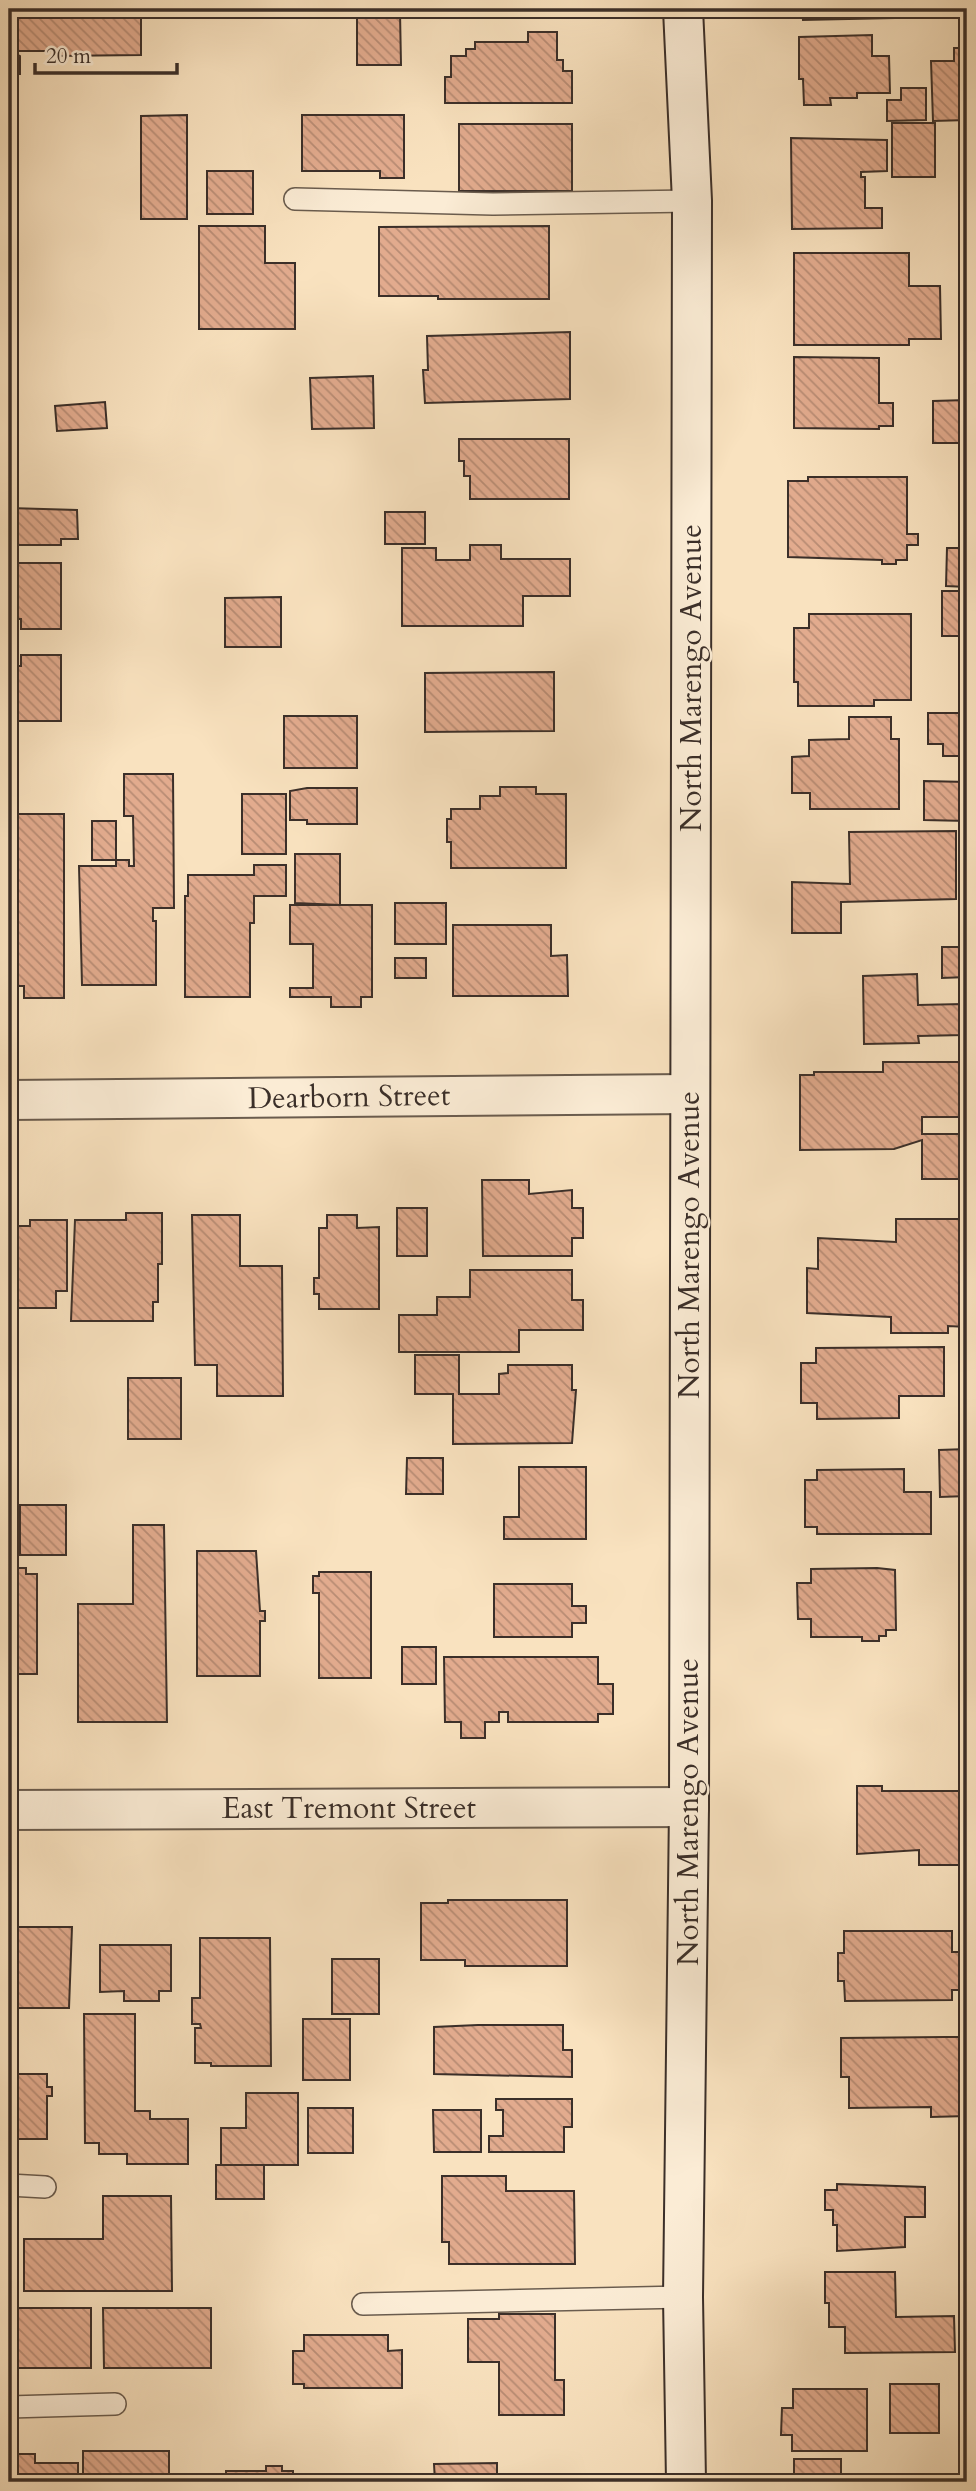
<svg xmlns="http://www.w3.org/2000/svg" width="976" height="2491" font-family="Cardo,serif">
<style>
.building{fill:url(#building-back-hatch);stroke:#3b2f29;stroke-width:2}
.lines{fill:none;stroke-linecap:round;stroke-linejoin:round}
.lane-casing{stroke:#6a5c4e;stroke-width:24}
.street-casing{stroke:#6a5c4e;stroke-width:42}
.secondary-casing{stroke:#3b2f29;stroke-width:42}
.lane{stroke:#fbecd5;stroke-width:21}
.street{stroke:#fbecd5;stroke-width:38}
.secondary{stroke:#fbecd5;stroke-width:38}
.labels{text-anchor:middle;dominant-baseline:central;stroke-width:5;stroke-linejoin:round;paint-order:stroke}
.street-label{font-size:30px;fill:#3b2f29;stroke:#fbecd5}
</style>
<defs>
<pattern id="building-back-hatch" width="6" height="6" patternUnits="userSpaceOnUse" patternTransform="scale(1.75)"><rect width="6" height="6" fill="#e2ab8e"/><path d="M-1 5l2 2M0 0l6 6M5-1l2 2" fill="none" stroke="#b88c74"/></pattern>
</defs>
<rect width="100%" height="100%" fill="#f9e2bf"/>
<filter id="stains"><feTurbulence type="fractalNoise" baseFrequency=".00286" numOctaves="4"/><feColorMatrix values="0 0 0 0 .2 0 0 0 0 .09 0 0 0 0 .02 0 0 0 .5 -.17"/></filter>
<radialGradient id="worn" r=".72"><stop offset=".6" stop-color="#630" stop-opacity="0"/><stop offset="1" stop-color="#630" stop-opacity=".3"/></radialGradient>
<path class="building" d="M 802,9 L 894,9 L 894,18 L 803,20 Z
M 15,11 L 141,11 L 141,55 L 54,56 L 54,51 L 15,51 Z
M 357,12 L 400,12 L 401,65 L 357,65 Z
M 9,13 L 10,51 L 20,56 L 20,74 L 9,74 Z
M 528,32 L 557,32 L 557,60 L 563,60 L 563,71 L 572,71 L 572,103 L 445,103 L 445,77 L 451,77 L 451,56 L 466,56 L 466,49 L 475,49 L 475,42 L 528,42 Z
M 872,35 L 872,56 L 889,56 L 890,93 L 857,93 L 857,98 L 830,98 L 831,105 L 804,105 L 803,79 L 799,79 L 799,37 Z
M 954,48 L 967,48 L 967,120 L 933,121 L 931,61 L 954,61 Z
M 901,88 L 926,88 L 926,120 L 887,121 L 887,100 L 901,100 Z
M 187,115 L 187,219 L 141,219 L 141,116 Z
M 302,115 L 404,115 L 404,178 L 380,178 L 380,171 L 302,171 Z
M 892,123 L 935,123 L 935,177 L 892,177 Z
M 459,124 L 572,124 L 572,191 L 459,191 Z
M 791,138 L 887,140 L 887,171 L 861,172 L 861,177 L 865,177 L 865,208 L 882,208 L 882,228 L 792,229 Z
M 207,171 L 253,171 L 253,214 L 207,214 Z
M 199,226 L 265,226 L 265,263 L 295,263 L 295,329 L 199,329 Z
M 549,226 L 549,299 L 438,299 L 438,296 L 379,296 L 379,227 Z
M 794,253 L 909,253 L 909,286 L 940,286 L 941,339 L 909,339 L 909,345 L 794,345 Z
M 570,332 L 570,399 L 425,403 L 423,370 L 428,370 L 427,336 Z
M 794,357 L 879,358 L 879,403 L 893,403 L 893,426 L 879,426 L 879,429 L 794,428 Z
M 373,376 L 374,428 L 312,429 L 310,378 Z
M 967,400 L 967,443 L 933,443 L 933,401 Z
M 105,402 L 107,428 L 57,431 L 55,406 Z
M 459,439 L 569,439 L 569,499 L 470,499 L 470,476 L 464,476 L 464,461 L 459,461 Z
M 808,477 L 907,477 L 907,534 L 918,534 L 918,545 L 907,545 L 907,560 L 896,560 L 896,564 L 882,564 L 882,560 L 788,557 L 788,481 L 808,481 Z
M 9,508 L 77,510 L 78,539 L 61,539 L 61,545 L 9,545 Z
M 385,512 L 425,512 L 425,544 L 385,544 Z
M 470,545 L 501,545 L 501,559 L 570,559 L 570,596 L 523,596 L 523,626 L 402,626 L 402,548 L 436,548 L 436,560 L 470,560 Z
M 947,548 L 967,548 L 967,587 L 946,586 Z
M 9,563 L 61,563 L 61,629 L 21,629 L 21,619 L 9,619 Z
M 942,591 L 967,591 L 967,636 L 942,636 Z
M 281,597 L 281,647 L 225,647 L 225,598 Z
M 809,614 L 911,614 L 911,700 L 874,700 L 874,706 L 798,706 L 798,682 L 794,682 L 794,628 L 809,628 Z
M 21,655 L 61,655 L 61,721 L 9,721 L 9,666 L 21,666 Z
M 554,672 L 554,731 L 425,732 L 425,673 Z
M 928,713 L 967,713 L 967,756 L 943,756 L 943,744 L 928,744 Z
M 284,716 L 357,716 L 357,768 L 284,768 Z
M 849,717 L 891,717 L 891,739 L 899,739 L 899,809 L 810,809 L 810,793 L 792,793 L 792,757 L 809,756 L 809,740 L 849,739 Z
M 124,774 L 173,774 L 174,908 L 153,908 L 153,921 L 156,921 L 156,985 L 82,985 L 79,866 L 116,866 L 116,860 L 129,860 L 129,866 L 134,866 L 133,816 L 124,816 Z
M 924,781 L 967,782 L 967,821 L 924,820 Z
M 500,787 L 536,787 L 536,794 L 566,794 L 566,868 L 451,868 L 451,842 L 447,842 L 447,819 L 451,819 L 451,809 L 480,809 L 480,796 L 500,796 Z
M 307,788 L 357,788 L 357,824 L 307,824 L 307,820 L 290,820 L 290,791 Z
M 242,794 L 286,794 L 286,854 L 242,854 Z
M 9,814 L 64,814 L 64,998 L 24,998 L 24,986 L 9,986 Z
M 92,821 L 116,821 L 116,860 L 92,860 Z
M 956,831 L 956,899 L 841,902 L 841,933 L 792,933 L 792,882 L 850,884 L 849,832 Z
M 295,854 L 340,854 L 340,905 L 295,903 Z
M 254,865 L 286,865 L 286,896 L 254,896 L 254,923 L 250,923 L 250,997 L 185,997 L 185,896 L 188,896 L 188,875 L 254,875 Z
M 395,903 L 446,903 L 446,944 L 395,944 Z
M 290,905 L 372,905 L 372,997 L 361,997 L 361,1007 L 331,1007 L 331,997 L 290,997 L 290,988 L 313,988 L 313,944 L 290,944 Z
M 453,925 L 551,925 L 551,956 L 567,955 L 568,996 L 453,996 Z
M 942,947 L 967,947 L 967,977 L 942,978 Z
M 395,958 L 426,958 L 426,978 L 395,978 Z
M 917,974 L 918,1005 L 962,1004 L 963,1035 L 918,1036 L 919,1043 L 864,1044 L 863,976 Z
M 883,1062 L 967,1062 L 967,1117 L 922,1117 L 922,1134 L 967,1134 L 967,1179 L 922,1179 L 922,1140 L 894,1149 L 800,1150 L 800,1075 L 814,1075 L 814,1072 L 883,1072 Z
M 482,1180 L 529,1180 L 529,1194 L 572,1190 L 572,1208 L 583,1208 L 583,1238 L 572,1238 L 572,1256 L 483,1256 Z
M 397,1208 L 427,1208 L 427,1256 L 397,1256 Z
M 126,1213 L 162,1213 L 162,1264 L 158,1264 L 158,1302 L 153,1302 L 153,1321 L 71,1321 L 75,1220 L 126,1220 Z
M 192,1215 L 240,1215 L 240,1266 L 282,1266 L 283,1396 L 217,1396 L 217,1365 L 195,1365 Z
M 327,1215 L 357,1215 L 357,1228 L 379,1227 L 379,1309 L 319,1309 L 319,1294 L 314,1294 L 314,1278 L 319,1278 L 319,1228 L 327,1228 Z
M 896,1219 L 967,1219 L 967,1327 L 948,1326 L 948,1333 L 891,1333 L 891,1317 L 807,1313 L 807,1268 L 818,1269 L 818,1238 L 896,1242 Z
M 30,1220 L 67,1220 L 67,1291 L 56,1291 L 56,1308 L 9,1308 L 9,1226 L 30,1226 Z
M 470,1270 L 572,1270 L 572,1300 L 583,1300 L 583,1330 L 519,1330 L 519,1352 L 399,1352 L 399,1315 L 437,1315 L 437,1297 L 470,1297 Z
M 944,1347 L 944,1396 L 899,1396 L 899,1418 L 817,1419 L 817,1403 L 801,1403 L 801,1363 L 816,1363 L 816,1348 Z
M 415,1355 L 459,1355 L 459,1394 L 499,1394 L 499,1374 L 508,1373 L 508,1365 L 572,1365 L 572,1390 L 576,1390 L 572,1443 L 453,1444 L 453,1394 L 415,1394 Z
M 128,1378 L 181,1378 L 181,1439 L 128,1439 Z
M 9,1381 L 13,1381 L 13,1423 L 9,1423 Z
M 967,1449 L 967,1496 L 940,1497 L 939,1450 Z
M 407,1458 L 443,1458 L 443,1494 L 406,1494 Z
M 519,1467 L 586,1467 L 586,1539 L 504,1539 L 504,1517 L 519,1517 Z
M 904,1469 L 904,1492 L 931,1492 L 931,1534 L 817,1534 L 817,1527 L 805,1527 L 805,1480 L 817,1480 L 817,1470 Z
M 20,1505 L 66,1505 L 66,1555 L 20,1555 Z
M 133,1525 L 164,1525 L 167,1722 L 78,1722 L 78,1604 L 133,1604 Z
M 197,1551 L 256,1551 L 260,1611 L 265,1611 L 265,1621 L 260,1621 L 260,1676 L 197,1676 Z
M 9,1568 L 26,1568 L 26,1574 L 37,1574 L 37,1674 L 9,1674 Z
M 877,1568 L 895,1570 L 896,1630 L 886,1630 L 886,1636 L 879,1636 L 879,1641 L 862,1641 L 862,1637 L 811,1637 L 811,1619 L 798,1619 L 797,1583 L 811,1583 L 811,1569 Z
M 319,1572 L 371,1572 L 371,1678 L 319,1678 L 319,1593 L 313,1593 L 313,1576 L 319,1576 Z
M 494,1584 L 572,1584 L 572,1606 L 586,1606 L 586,1623 L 572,1623 L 572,1637 L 494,1637 Z
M 402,1647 L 436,1647 L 436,1684 L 402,1684 Z
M 444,1657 L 598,1657 L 598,1684 L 613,1684 L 613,1714 L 598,1714 L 598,1722 L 508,1722 L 508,1712 L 499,1712 L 499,1722 L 485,1722 L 485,1738 L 461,1738 L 461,1722 L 445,1722 Z
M 964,1669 L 967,1669 L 967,1726 L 964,1726 Z
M 857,1786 L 882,1786 L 882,1791 L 967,1791 L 967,1865 L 919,1865 L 919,1850 L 857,1854 Z
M 448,1900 L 567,1900 L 567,1966 L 465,1966 L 465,1960 L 421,1960 L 421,1903 L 448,1903 Z
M 15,1927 L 72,1927 L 69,2008 L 9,2008 L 9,1955 L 15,1955 Z
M 844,1931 L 952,1931 L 952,1952 L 967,1952 L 967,1990 L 952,1990 L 952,2000 L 845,2001 L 844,1981 L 838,1981 L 838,1953 L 844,1953 Z
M 200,1938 L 270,1938 L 271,2066 L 211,2066 L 211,2063 L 195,2063 L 195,2028 L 201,2028 L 200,2024 L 192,2024 L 192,1998 L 200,1998 Z
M 100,1945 L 171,1945 L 171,1991 L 159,1991 L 159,2001 L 124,2001 L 124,1991 L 100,1992 Z
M 332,1959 L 379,1959 L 379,2014 L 332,2014 Z
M 84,2014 L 135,2014 L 135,2111 L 150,2111 L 150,2119 L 188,2119 L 188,2164 L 127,2164 L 127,2154 L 99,2154 L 99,2143 L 85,2143 Z
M 303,2019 L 350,2019 L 350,2080 L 303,2080 Z
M 478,2025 L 563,2025 L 563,2050 L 572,2050 L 572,2077 L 434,2074 L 434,2027 Z
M 945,2037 L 967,2037 L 967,2116 L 931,2117 L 931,2107 L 849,2108 L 849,2077 L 841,2077 L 841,2038 Z
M 9,2049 L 15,2049 L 15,2074 L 47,2074 L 47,2087 L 52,2087 L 52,2096 L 47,2096 L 47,2139 L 9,2139 Z
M 246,2093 L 298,2093 L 298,2165 L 221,2165 L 221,2128 L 246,2128 Z
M 496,2099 L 572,2099 L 572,2127 L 564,2127 L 564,2152 L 489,2152 L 489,2136 L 503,2136 L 503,2110 L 496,2110 Z
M 308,2108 L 353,2108 L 353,2153 L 308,2153 Z
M 433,2110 L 481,2110 L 481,2152 L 434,2152 Z
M 216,2165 L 264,2165 L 264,2199 L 216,2199 Z
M 442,2176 L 506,2176 L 506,2191 L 574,2191 L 575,2264 L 449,2264 L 449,2242 L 442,2242 Z
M 837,2184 L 925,2187 L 925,2217 L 905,2217 L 905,2247 L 837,2251 L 837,2225 L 833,2225 L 833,2210 L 825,2210 L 825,2190 L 837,2190 Z
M 103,2196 L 171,2196 L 172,2291 L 24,2291 L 24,2239 L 103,2239 Z
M 825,2272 L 895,2272 L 896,2317 L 954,2316 L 955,2352 L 845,2353 L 845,2327 L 829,2327 L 829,2303 L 825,2303 Z
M 9,2308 L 91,2308 L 91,2368 L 9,2368 Z
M 103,2308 L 211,2308 L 211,2368 L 104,2368 Z
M 499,2314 L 555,2314 L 555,2380 L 564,2380 L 564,2415 L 499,2415 L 499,2362 L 468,2362 L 468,2319 L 499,2319 Z
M 304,2335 L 388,2335 L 388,2351 L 402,2350 L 402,2388 L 304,2388 L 304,2384 L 293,2384 L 293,2351 L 304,2351 Z
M 890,2384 L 939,2384 L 939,2433 L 890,2433 Z
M 793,2389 L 867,2389 L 867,2451 L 792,2451 L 792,2435 L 781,2435 L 782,2408 L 793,2408 Z
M 83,2451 L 169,2451 L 169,2482 L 83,2482 Z
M 9,2454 L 35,2454 L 35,2463 L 78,2463 L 78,2482 L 9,2482 Z
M 794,2459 L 841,2459 L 841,2482 L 794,2482 Z
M 497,2463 L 497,2477 L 532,2477 L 532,2482 L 435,2482 L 434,2464 Z
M 266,2466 L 282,2466 L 282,2471 L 293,2471 L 293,2482 L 226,2482 L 226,2471 L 266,2471 Z"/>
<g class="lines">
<defs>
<path id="lane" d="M 295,199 L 493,204 L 692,201
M 9,2185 L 45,2187
M 363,2304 L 683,2297
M 9,2407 L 115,2404"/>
<path id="street" d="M 9,1100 L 689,1094
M 9,1810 L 689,1807"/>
<path id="secondary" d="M 683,9 L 692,201 L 689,1807 L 683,2297 L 686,2482"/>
</defs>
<use href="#lane" class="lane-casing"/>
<use href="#street" class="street-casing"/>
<use href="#secondary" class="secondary-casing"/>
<use href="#lane" class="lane"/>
<use href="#street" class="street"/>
<use href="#secondary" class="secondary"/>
</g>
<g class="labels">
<g class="street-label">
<text transform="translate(691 678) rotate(-90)">North Marengo Avenue</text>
<text transform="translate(349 1097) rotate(-1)">Dearborn Street</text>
<text transform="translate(689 1245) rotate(-90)">North Marengo Avenue</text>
<text x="349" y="1808">East Tremont Street</text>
<text transform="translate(688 1812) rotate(-90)">North Marengo Avenue</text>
</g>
</g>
<rect width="976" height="2491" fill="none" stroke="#f9e2bf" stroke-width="35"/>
<rect x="10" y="10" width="955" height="2470" fill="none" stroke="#3b2f29" stroke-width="3.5"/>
<rect x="18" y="18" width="941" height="2456" fill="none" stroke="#3b2f29" stroke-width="2"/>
<path d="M35 63v10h142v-10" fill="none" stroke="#3b2f29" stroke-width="3.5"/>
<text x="46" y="63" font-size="21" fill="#3b2f29" stroke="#fbecd5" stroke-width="5" paint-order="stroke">20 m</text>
<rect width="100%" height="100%" filter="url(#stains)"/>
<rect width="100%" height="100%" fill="url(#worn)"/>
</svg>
